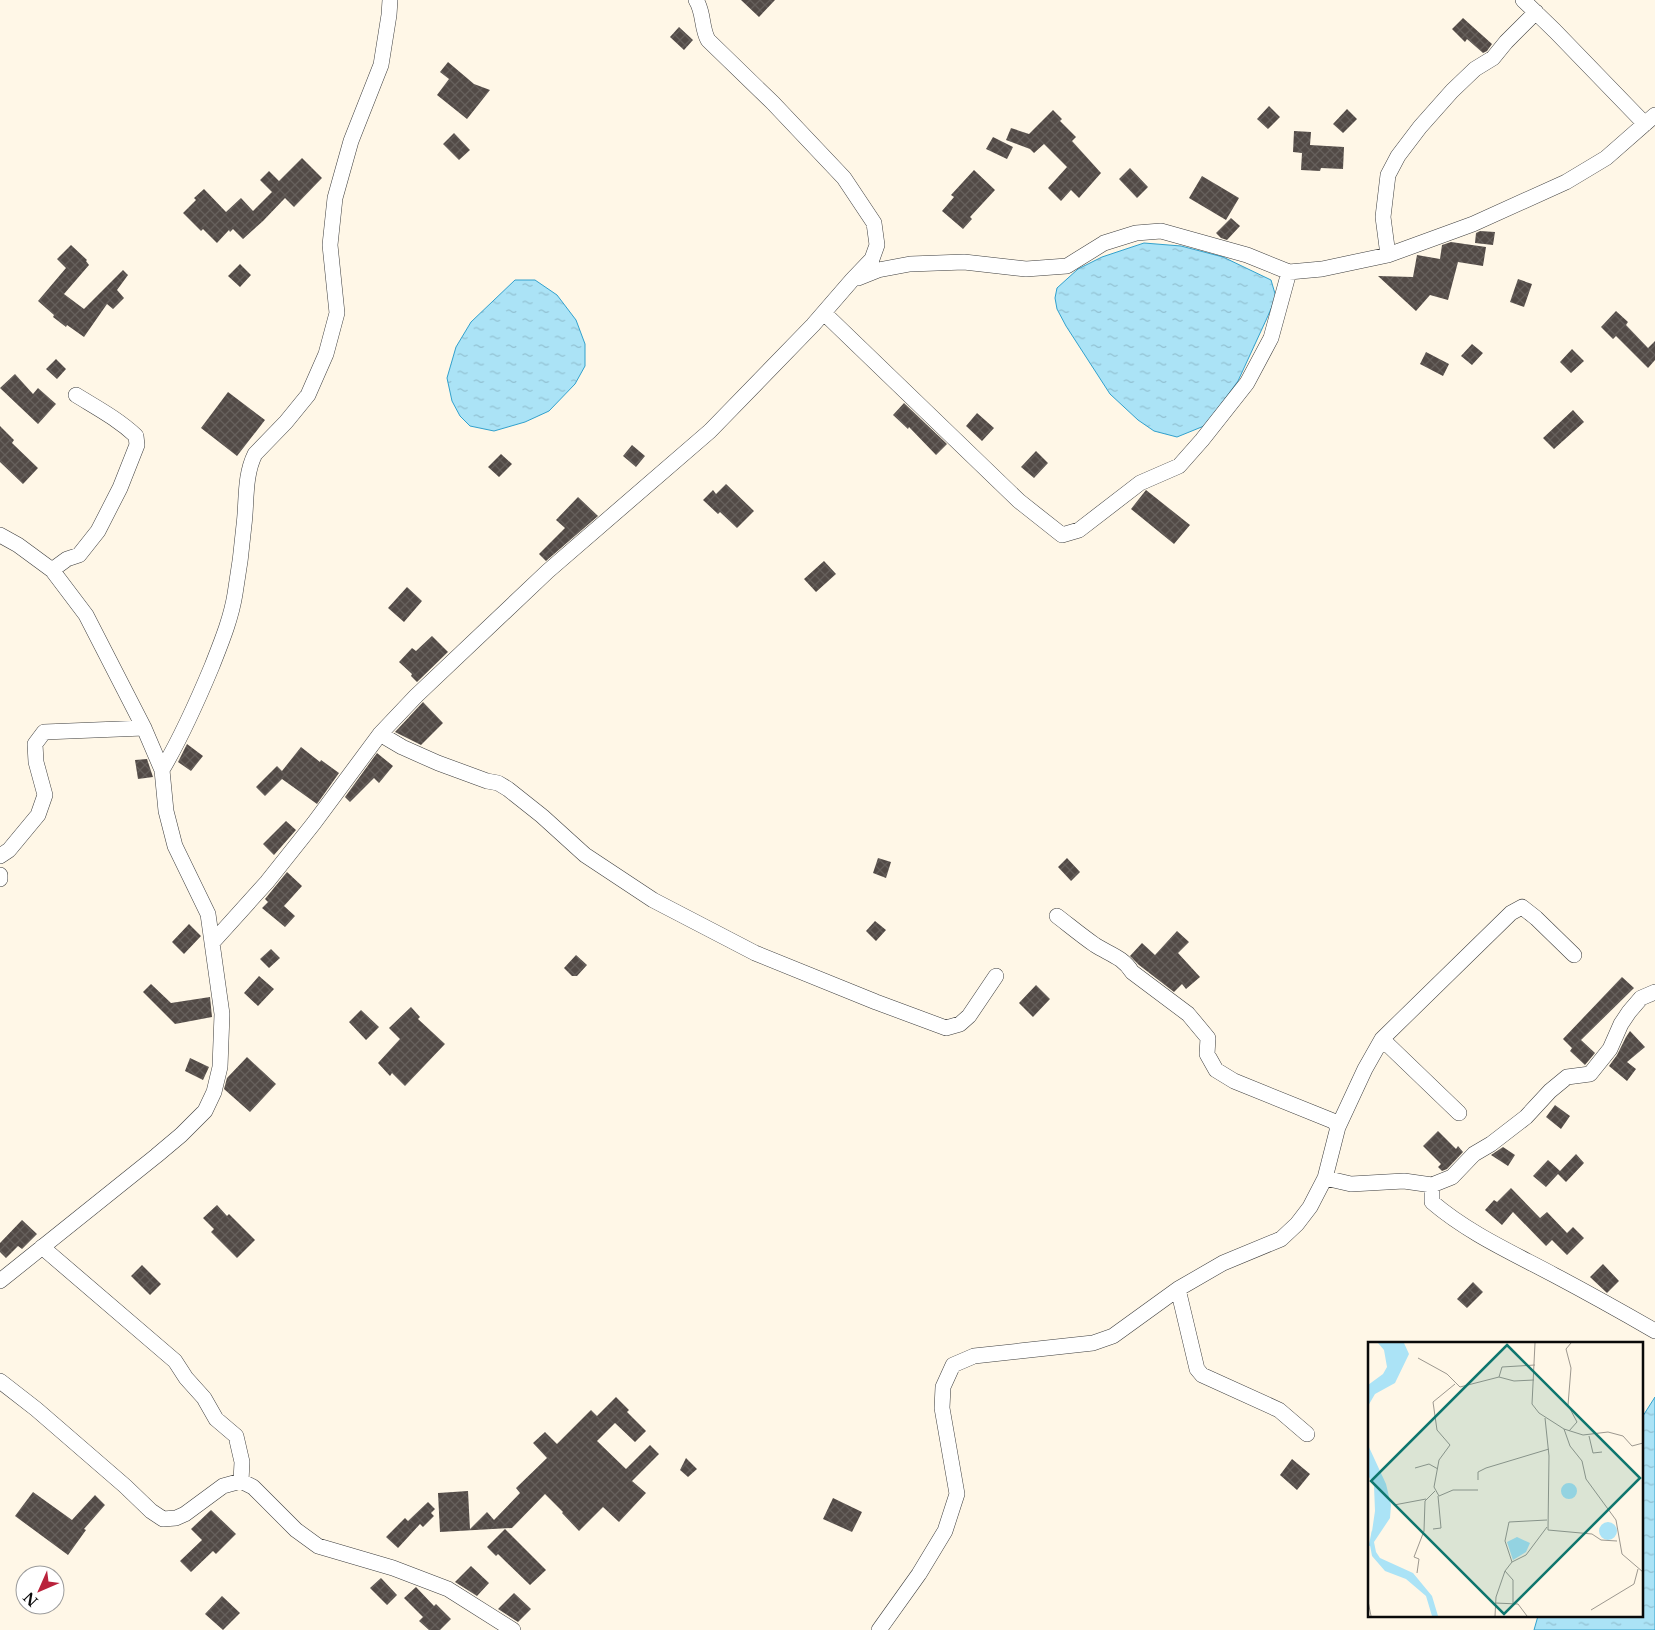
<svg xmlns="http://www.w3.org/2000/svg" width="1655" height="1630" font-family="'Libre Baskerville',serif">
<style>
.water{fill:url(#water-ripples);stroke:#32a1cd}
.building{fill:url(#building-cross-hatch)}
.lines{fill:none;stroke-linecap:round;stroke-linejoin:round}
.minor-casing{stroke:#3d3d3d;stroke-width:16}
.minor{stroke:#fff;stroke-width:15}
.inset-river{fill:none;stroke:#abe3f6;stroke-width:2.5}
.inset-road{fill:none;stroke:#9d988f;stroke-width:1}
.view{fill:#0f766e;fill-opacity:0.15;stroke:#0f766e;stroke-width:2.5}
.inset-edge{fill:none;stroke:#0a0a0a;stroke-width:2.5}
</style>
<defs>
<pattern id="water-ripples" width="26" height="14" patternUnits="userSpaceOnUse" patternTransform="scale(1.25)"><rect width="26" height="14" fill="#abe3f6"/><path d="M2 4q2-2 4 0t4 0M15 11q2-2 4 0t4 0" fill="none" stroke="#92c1d2"/></pattern>
<pattern id="building-cross-hatch" width="8" height="8" patternUnits="userSpaceOnUse" patternTransform="scale(1.25)"><rect width="8" height="8" fill="#524a46"/><path d="M0 0l8 8M0 8l8-8" fill="none" stroke="#66605c"/></pattern>
</defs>
<rect width="100%" height="100%" fill="#fff7e7"/>
<path class="water" d="M 1144,243 L 1181,246 L 1223,257 L 1271,280 L 1276,297 L 1267,318 L 1238,381 L 1221,404 L 1204,426 L 1177,437 L 1154,431 L 1138,420 L 1110,394 L 1066,326 L 1057,309 L 1055,298 L 1057,288 L 1078,269 L 1102,257 Z
M 515,280 L 535,280 L 557,295 L 576,320 L 585,344 L 585,366 L 575,384 L 549,411 L 525,422 L 494,431 L 470,426 L 460,416 L 452,401 L 447,378 L 456,347 L 471,322 Z
M 1655,1397 L 1655,1630 L 1534,1630 L 1538,1616 L 1641,1616 L 1641,1419 Z"/>
<path class="building" d="M 741,0 L 775,0 L 759,17 Z
M 1463,18 L 1492,44 L 1487,51 L 1483,53 L 1467,39 L 1465,42 L 1452,29 Z
M 679,27 L 693,40 L 684,50 L 670,37 Z
M 448,62 L 474,84 L 490,90 L 467,119 L 437,95 L 449,79 L 440,72 Z
M 1269,106 L 1280,117 L 1268,129 L 1257,119 Z
M 1347,109 L 1357,119 L 1343,133 L 1333,124 Z
M 1053,110 L 1062,119 L 1060,121 L 1076,137 L 1072,141 L 1101,173 L 1079,198 L 1071,190 L 1061,201 L 1048,188 L 1067,167 L 1044,144 L 1034,153 L 1030,149 L 1006,140 L 1011,128 L 1029,134 Z
M 1294,131 L 1311,132 L 1310,145 L 1344,147 L 1343,169 L 1321,168 L 1320,171 L 1301,170 L 1302,153 L 1293,152 Z
M 454,133 L 470,150 L 459,160 L 443,144 Z
M 993,137 L 1013,147 L 1007,159 L 986,149 Z
M 302,158 L 322,178 L 294,207 L 285,198 L 263,221 L 243,239 L 233,229 L 230,232 L 229,230 L 217,243 L 203,229 L 201,231 L 183,213 L 196,200 L 194,198 L 204,189 L 226,212 L 241,198 L 253,211 L 272,192 L 260,180 L 269,171 L 279,181 Z
M 1130,168 L 1148,187 L 1137,198 L 1119,179 Z
M 974,170 L 995,190 L 970,217 L 972,219 L 963,229 L 942,211 L 954,197 L 951,195 Z
M 1202,176 L 1239,198 L 1226,220 L 1189,198 Z
M 1231,218 L 1240,226 L 1227,240 L 1221,238 L 1216,233 Z
M 1480,231 L 1495,232 L 1493,245 L 1475,243 L 1476,233 Z
M 1451,242 L 1486,247 L 1483,266 L 1458,262 L 1448,300 L 1430,295 L 1416,311 L 1378,276 L 1413,277 L 1417,255 L 1440,259 L 1442,245 Z
M 71,245 L 87,260 L 86,261 L 89,265 L 64,294 L 84,309 L 123,270 L 128,275 L 117,290 L 124,298 L 113,309 L 107,304 L 84,337 L 67,325 L 66,327 L 53,317 L 54,315 L 38,301 L 66,268 L 57,259 Z
M 240,264 L 251,275 L 240,287 L 228,276 Z
M 1518,279 L 1532,284 L 1524,307 L 1510,302 Z
M 1616,311 L 1628,322 L 1626,325 L 1648,348 L 1655,341 L 1655,360 L 1648,368 L 1616,336 L 1613,339 L 1601,327 Z
M 1472,344 L 1483,353 L 1472,365 L 1461,356 Z
M 1572,349 L 1584,361 L 1571,373 L 1560,362 Z
M 1426,352 L 1449,364 L 1443,376 L 1420,364 Z
M 56,359 L 66,369 L 57,379 L 46,369 Z
M 15,374 L 33,394 L 38,388 L 56,404 L 38,424 L 0,388 Z
M 228,392 L 265,420 L 237,456 L 201,428 Z
M 904,403 L 947,444 L 936,455 L 909,427 L 908,429 L 893,415 Z
M 1573,410 L 1584,422 L 1554,449 L 1543,438 Z
M 977,413 L 994,428 L 982,441 L 966,426 Z
M 0,426 L 14,440 L 12,443 L 38,468 L 23,484 L 0,462 Z
M 632,445 L 645,456 L 636,467 L 623,456 Z
M 1036,451 L 1048,463 L 1034,478 L 1021,467 Z
M 501,454 L 512,464 L 499,477 L 488,467 Z
M 726,484 L 754,511 L 737,528 L 720,512 L 718,514 L 703,500 L 713,490 L 716,494 Z
M 1146,490 L 1190,525 L 1174,544 L 1131,509 Z
M 578,497 L 598,516 L 546,561 L 539,554 L 565,528 L 556,520 Z
M 824,561 L 836,574 L 816,592 L 804,579 Z
M 407,587 L 422,601 L 404,622 L 388,608 Z
M 432,636 L 448,652 L 417,682 L 411,676 L 412,674 L 399,662 L 412,648 L 416,651 Z
M 423,702 L 443,723 L 421,745 L 395,732 Z
M 187,744 L 203,756 L 191,771 L 178,762 Z
M 301,747 L 320,762 L 321,760 L 339,773 L 317,804 L 282,779 L 265,796 L 256,787 L 277,766 L 282,771 Z
M 377,753 L 393,766 L 379,783 L 374,778 L 350,802 L 345,797 Z
M 147,759 L 153,777 L 138,779 L 135,760 Z
M 286,821 L 296,830 L 274,855 L 263,844 Z
M 878,858 L 891,862 L 886,878 L 873,873 Z
M 1067,858 L 1080,872 L 1071,881 L 1058,867 Z
M 287,872 L 302,886 L 284,906 L 295,916 L 285,927 L 262,908 L 268,902 L 265,899 Z
M 875,921 L 886,930 L 876,941 L 866,931 Z
M 189,924 L 201,936 L 184,954 L 172,942 Z
M 1177,931 L 1189,942 L 1178,953 L 1200,977 L 1186,989 L 1182,984 L 1174,992 L 1139,965 L 1130,956 L 1142,943 L 1155,955 Z
M 271,949 L 280,958 L 269,968 L 260,959 Z
M 576,955 L 587,965 L 577,976 L 572,976 L 564,968 Z
M 259,976 L 274,989 L 258,1006 L 244,993 Z
M 1622,977 L 1634,988 L 1581,1040 L 1595,1053 L 1585,1065 L 1570,1051 L 1572,1048 L 1563,1039 Z
M 151,984 L 171,1003 L 210,997 L 212,1017 L 175,1024 L 143,992 Z
M 1036,985 L 1050,999 L 1033,1017 L 1019,1003 Z
M 411,1007 L 420,1017 L 418,1019 L 445,1044 L 405,1086 L 392,1073 L 390,1076 L 378,1063 L 400,1039 L 389,1028 Z
M 361,1010 L 379,1027 L 366,1040 L 349,1022 Z
M 1630,1031 L 1645,1047 L 1627,1062 L 1636,1069 L 1627,1081 L 1609,1066 L 1617,1055 L 1626,1037 Z
M 247,1057 L 276,1084 L 250,1112 L 224,1089 L 227,1078 Z
M 190,1058 L 209,1067 L 203,1080 L 185,1071 Z
M 1555,1105 L 1570,1116 L 1561,1129 L 1546,1117 Z
M 1438,1131 L 1456,1149 L 1458,1146 L 1463,1152 L 1447,1169 L 1442,1171 L 1438,1167 L 1441,1164 L 1423,1146 Z
M 1503,1147 L 1515,1155 L 1508,1166 L 1491,1155 Z
M 1576,1154 L 1584,1163 L 1566,1182 L 1558,1174 L 1546,1187 L 1533,1176 L 1548,1160 L 1560,1171 Z
M 1511,1188 L 1540,1218 L 1547,1212 L 1567,1233 L 1573,1227 L 1584,1238 L 1567,1255 L 1552,1240 L 1546,1246 L 1513,1212 L 1502,1225 L 1485,1210 L 1494,1200 L 1497,1202 Z
M 217,1205 L 227,1216 L 229,1214 L 255,1240 L 237,1258 L 211,1232 L 214,1229 L 203,1218 Z
M 22,1220 L 37,1234 L 22,1249 L 18,1246 L 6,1258 L 0,1252 L 0,1243 Z
M 1603,1264 L 1619,1281 L 1607,1293 L 1590,1277 Z
M 142,1265 L 161,1284 L 150,1295 L 131,1276 Z
M 1473,1282 L 1483,1292 L 1467,1308 L 1457,1299 Z
M 616,1397 L 629,1410 L 627,1412 L 646,1431 L 635,1442 L 615,1423 L 597,1441 L 626,1469 L 650,1445 L 659,1454 L 632,1481 L 646,1493 L 619,1522 L 603,1507 L 579,1531 L 562,1513 L 563,1512 L 545,1494 L 512,1528 L 440,1532 L 438,1493 L 468,1491 L 470,1529 L 487,1512 L 494,1520 L 520,1493 L 516,1488 L 547,1458 L 533,1443 L 545,1432 L 557,1444 L 591,1410 L 597,1416 Z
M 686,1458 L 697,1469 L 688,1477 L 680,1470 Z
M 1292,1459 L 1310,1474 L 1297,1490 L 1280,1475 Z
M 33,1492 L 72,1520 L 95,1495 L 105,1505 L 84,1529 L 86,1530 L 68,1555 L 15,1516 Z
M 833,1498 L 862,1512 L 852,1532 L 823,1519 Z
M 428,1502 L 435,1509 L 431,1513 L 434,1516 L 423,1527 L 420,1524 L 398,1548 L 386,1537 L 405,1518 L 408,1521 Z
M 211,1510 L 236,1534 L 216,1554 L 213,1551 L 191,1572 L 180,1561 L 202,1540 L 191,1529 Z
M 505,1529 L 546,1570 L 530,1585 L 498,1554 L 496,1556 L 487,1547 Z
M 471,1566 L 489,1583 L 477,1596 L 455,1582 Z
M 381,1578 L 397,1595 L 387,1605 L 370,1588 Z
M 416,1587 L 434,1606 L 436,1604 L 451,1619 L 440,1630 L 429,1630 L 419,1621 L 423,1617 L 404,1598 Z
M 514,1593 L 531,1609 L 518,1622 L 498,1609 Z
M 222,1596 L 240,1613 L 223,1630 L 205,1614 Z"/>
<g class="lines">
<defs>
<path id="minor" d="M 1523,0 L 1555,31 L 1645,124
M 1388,255 L 1383,217 L 1388,175 L 1398,156 L 1420,127 L 1452,91 L 1475,69 L 1493,58 L 1506,42 L 1536,12
M 858,278 L 878,270 L 910,264 L 964,262 L 1026,269 L 1067,266 L 1104,243 L 1136,233 L 1161,231 L 1247,255 L 1289,272 L 1322,269 L 1388,255 L 1473,224 L 1566,182 L 1606,158 L 1655,115
M 824,313 L 1019,501 L 1062,535 L 1079,530 L 1140,483 L 1179,466 L 1202,440 L 1247,383 L 1271,338 L 1289,272
M 0,535 L 18,545 L 52,570 L 86,615 L 144,728 L 162,770 L 166,811 L 175,846 L 208,914 L 222,1014 L 220,1067 L 214,1092 L 205,1111 L 181,1135 L 156,1156 L 0,1281
M 52,570 L 67,559 L 79,555 L 98,531 L 120,488 L 137,445 L 136,436 C 118,419 97,408 76,395
M 380,734 L 402,747 L 438,763 L 487,781 L 498,783 L 508,789 L 542,816 L 585,855 L 653,900 L 755,953 L 876,1002 L 946,1028 L 960,1024 L 969,1016 L 996,976
M 162,770 C 182,736 197,702 212,666 C 221,643 231,619 235,594 C 239,571 242,548 244,525 C 247,502 244,476 255,454 L 286,422 L 308,395 L 326,354 L 337,313 L 330,245 L 335,198 L 351,141 L 381,65 L 389,15 L 390,0
M 0,856 L 9,850 L 38,815 L 45,795 L 36,762 L 35,744 L 44,732 L 144,728
M 0,875 L 0,879
M 212,943 L 267,882 L 314,823 L 380,734 L 416,696 L 548,571 L 710,431 L 813,325 L 852,280 L 872,259 L 877,245 L 874,223 L 844,178 L 773,103 L 708,40 C 701,27 704,12 696,0
M 1382,1039 L 1459,1113
M 1338,1127 L 1365,1069 L 1382,1039 L 1511,913 L 1522,907 L 1536,918 L 1574,955
M 1325,1178 L 1351,1184 L 1404,1181 L 1432,1185 L 1452,1177 L 1474,1154 L 1491,1144 L 1526,1117 L 1550,1091 L 1567,1077 L 1590,1074 L 1610,1049 L 1621,1024 L 1629,1012 L 1641,998 L 1655,992
M 1432,1185 L 1432,1202 C 1468,1233 1513,1253 1554,1275 C 1588,1293 1622,1312 1655,1331
M 42,1247 L 175,1361 L 186,1378 L 204,1398 L 216,1419 L 236,1436 L 242,1462 L 241,1481
M 1178,1289 L 1197,1369 L 1202,1375 L 1279,1410 L 1307,1434
M 0,1381 L 36,1409 L 125,1486 L 151,1511 L 163,1519 L 176,1518 L 185,1514 L 223,1486 L 241,1481 L 253,1487 L 296,1530 L 318,1546 L 393,1568 L 448,1589 L 513,1630
M 879,1630 L 919,1574 L 945,1531 L 957,1494 L 942,1408 L 943,1387 L 953,1365 L 974,1356 L 1093,1343 L 1113,1336 L 1178,1289 L 1223,1263 L 1281,1239 L 1297,1224 L 1310,1207 L 1325,1178 L 1338,1127 L 1333,1121 L 1234,1081 L 1216,1070 L 1207,1054 L 1208,1038 L 1188,1014 L 1132,972 C 1123,957 1109,954 1095,945 C 1082,936 1070,926 1057,916"/>
</defs>
<use href="#minor" class="minor-casing"/>
<use href="#minor" class="minor"/>
</g>
<g transform="translate(1368 1342)">
<rect width="275" height="275" fill="#fff7e7"/>
<path d="M 10,1 L 36,1 L 41,12 L 27,41 L 7,52 L 0,64 L 0,43 L 15,32 L 19,25 L 16,8 ZM 0,103 L 18,142 L 23,163 L 22,176 L 6,200 L 8,210 L 12,216 L 45,231 L 64,254 L 70,274 L 64,274 L 58,254 L 38,237 L 17,229 L 4,214 L 2,203 L 7,169 L 6,144 L 0,133 ZM193 149a8 8 0 1 1 16 0a8 8 0 1 1-16 0ZM231 189a9 9 0 1 1 18 0a9 9 0 1 1-18 0ZM 149,195 L 162,201 L 158,210 L 145,218 L 139,200 Z" fill="#abe3f6"/>
<path class="inset-river" d="M 2,204 L 5,189"/>
<path class="inset-road" d="M 167,1 L 164,62 L 171,71 L 196,87 L 215,93 L 240,90 L 255,94 L 264,104 L 275,101M 50,16 L 79,32 L 92,45 L 131,35 L 134,25 L 167,23M 131,35 L 146,39 L 166,38M 87,42 L 65,60 L 69,88 L 82,103 L 71,118 L 66,145 L 71,154 L 85,148 L 110,148M 177,76 L 181,114 L 180,188 L 224,192 L 233,198 L 249,199M 196,87 L 202,104 L 214,119 L 218,137 L 248,178 L 254,212 L 275,230M 201,89 L 209,80 L 200,63 L 203,26 L 198,7 L 203,1M 221,94 L 225,111 L 234,110M 47,126 L 61,122 L 70,127M 110,138 L 110,130 L 118,126 L 181,107M 26,163 L 58,157M 65,187 L 73,186 L 70,154M 144,220 L 137,199 L 141,180 L 179,178M 137,229 L 145,238 L 145,261M 49,231 L 51,217 L 46,215 L 56,189 L 57,159 L 67,149M 0,259 L 3,274M 127,261 L 150,262 L 159,274M 223,268 L 266,242 L 270,227M 127,274 L 128,255 L 137,229 L 144,220 L 158,213 L 179,185"/>
<path class="view" d="M 139,3 L 272,136 L 136,272 L 3,139 Z"/>
<rect width="275" height="275" class="inset-edge"/>
</g>
<g transform="translate(40 1590) rotate(225)"><circle r="24" fill="#ffffff" stroke="#9d9d9d"/>
<path d="M0-4L9 19L0 12L-9 19Z" fill="#b9223b"/>
<text y="-8" font-size="14" font-weight="bold" text-anchor="middle" fill="#0a0a0a">N</text>
</g>
</svg>
